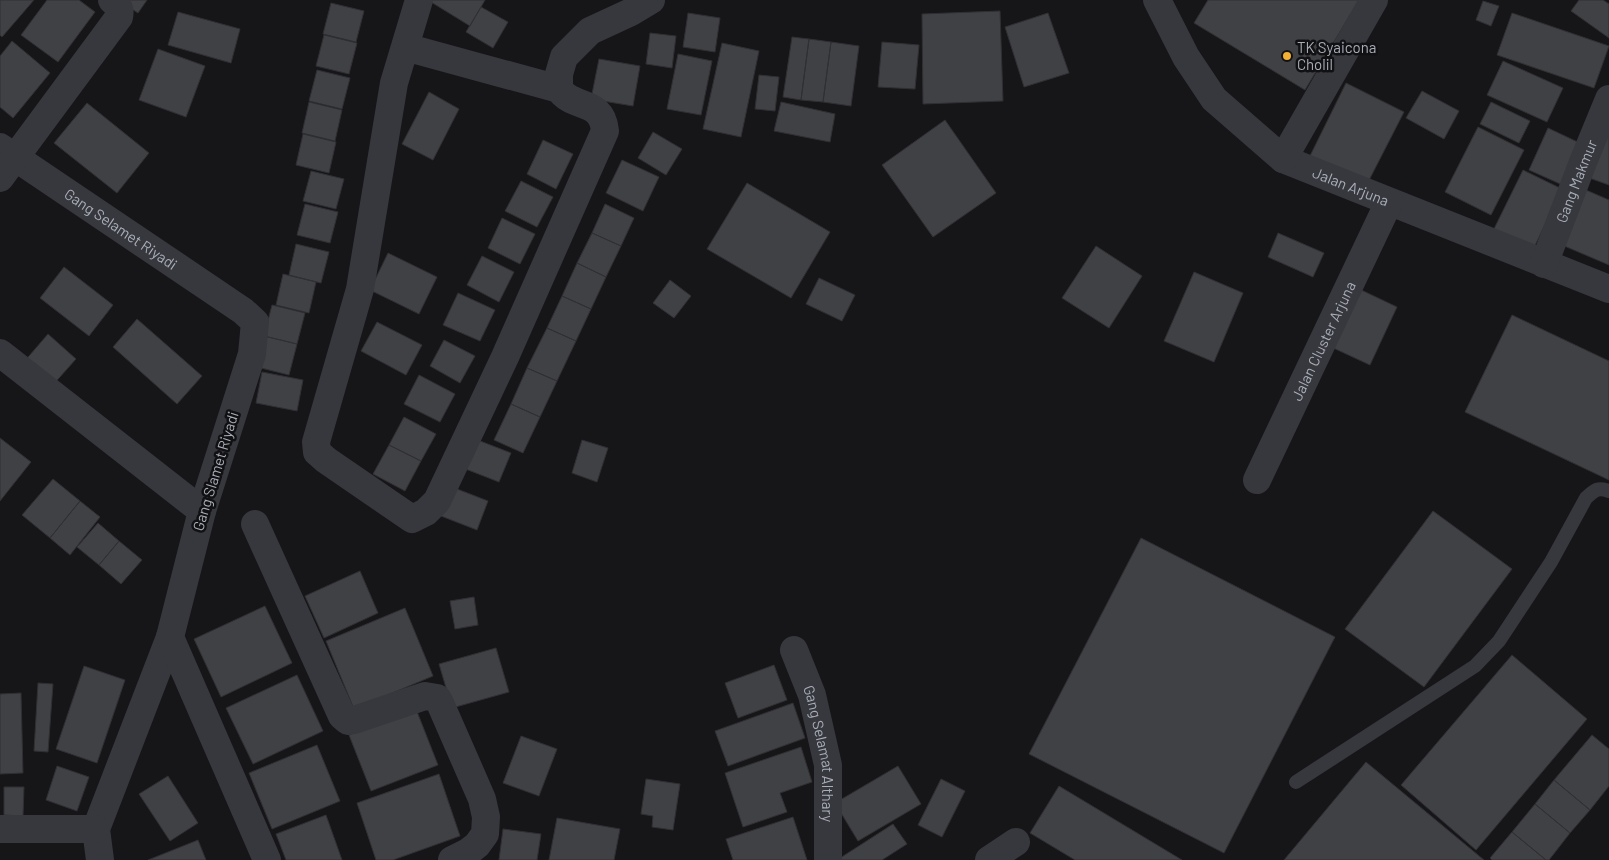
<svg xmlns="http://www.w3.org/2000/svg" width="1609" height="860" font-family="Barlow,sans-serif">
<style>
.building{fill:#404145;stroke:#303034}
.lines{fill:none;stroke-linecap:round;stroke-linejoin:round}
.lane{stroke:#37383d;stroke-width:14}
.street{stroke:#37383d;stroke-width:28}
.poi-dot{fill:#f2b134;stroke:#111113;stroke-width:2}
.labels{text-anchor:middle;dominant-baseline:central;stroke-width:5;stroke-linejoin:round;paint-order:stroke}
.poi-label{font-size:15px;fill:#a8adb8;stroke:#111113;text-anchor:start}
.street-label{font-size:15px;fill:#a8adb8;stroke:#111113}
</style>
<rect width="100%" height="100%" fill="#161618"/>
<path class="building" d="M 0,0 L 34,0 L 2,37 L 0,35 Z
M 47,0 L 79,0 L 95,12 L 58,62 L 21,35 Z
M 118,0 L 147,0 L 138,13 Z
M 432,0 L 485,0 L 470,26 L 431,2 Z
M 1208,0 L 1359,0 L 1305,90 L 1194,23 Z
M 1579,0 L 1603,0 L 1609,4 L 1609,38 L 1571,11 Z
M 1483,1 L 1499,6 L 1491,26 L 1476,20 Z
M 331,3 L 364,11 L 356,42 L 323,34 Z
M 481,7 L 508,22 L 493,48 L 466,32 Z
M 1000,11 L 1003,101 L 923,104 L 922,14 Z
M 178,12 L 240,29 L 231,63 L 168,45 Z
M 688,13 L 720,18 L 715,52 L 683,47 Z
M 1048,13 L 1069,73 L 1024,87 L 1005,27 Z
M 1512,13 L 1609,46 L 1594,88 L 1497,55 Z
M 650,33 L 676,36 L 672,68 L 646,64 Z
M 324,35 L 357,43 L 349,74 L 316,66 Z
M 792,37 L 809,39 L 801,100 L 783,97 Z
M 809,39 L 831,42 L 823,102 L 801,100 Z
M 12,41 L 50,73 L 13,118 L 0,107 L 0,56 Z
M 831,42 L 859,46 L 851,106 L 823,102 Z
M 882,42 L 919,45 L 915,89 L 878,87 Z
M 722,43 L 759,51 L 741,137 L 703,129 Z
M 158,49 L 205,66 L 186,117 L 139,100 Z
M 678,54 L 712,61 L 701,115 L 667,109 Z
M 599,59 L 640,66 L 633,106 L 591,99 Z
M 1503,61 L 1563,88 L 1547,122 L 1487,95 Z
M 317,70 L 350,78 L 342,109 L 309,101 Z
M 759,75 L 779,77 L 775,111 L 755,109 Z
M 1346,83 L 1404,112 L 1364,190 L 1307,162 Z
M 1422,91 L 1459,111 L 1444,139 L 1406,118 Z
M 429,92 L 459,109 L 433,160 L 402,144 Z
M 309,102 L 342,110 L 335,141 L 302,133 Z
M 781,102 L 835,114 L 830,142 L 774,131 Z
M 1491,102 L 1530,121 L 1519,143 L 1480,124 Z
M 87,103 L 149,153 L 117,193 L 54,143 Z
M 945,120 L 996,193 L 933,237 L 882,165 Z
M 1478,127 L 1524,150 L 1491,215 L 1445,192 Z
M 1548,128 L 1586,146 L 1567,187 L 1529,170 Z
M 653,132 L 682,149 L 666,175 L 638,158 Z
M 303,134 L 336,142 L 329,173 L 296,165 Z
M 1609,134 L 1609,185 L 1581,175 Z
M 543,140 L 573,154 L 556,189 L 527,174 Z
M 622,160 L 659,177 L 643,211 L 606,193 Z
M 1523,170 L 1562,189 L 1530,256 L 1490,237 Z
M 311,171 L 344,179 L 336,209 L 303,201 Z
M 521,181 L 553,197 L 537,227 L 505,211 Z
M 747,183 L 830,232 L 791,298 L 707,249 Z
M 1579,187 L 1609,200 L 1609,265 L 1555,242 Z
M 305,204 L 338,212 L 330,243 L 297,235 Z
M 605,204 L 634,218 L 621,246 L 592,233 Z
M 502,218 L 535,234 L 520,264 L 488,248 Z
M 592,233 L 621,246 L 606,277 L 577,263 Z
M 1278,233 L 1324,253 L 1313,277 L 1268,257 Z
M 296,244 L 329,252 L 321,283 L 289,275 Z
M 1096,246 L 1142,276 L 1109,328 L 1062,298 Z
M 388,253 L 437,277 L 419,314 L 370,290 Z
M 482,256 L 514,272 L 499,302 L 467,285 Z
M 577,263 L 606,277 L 591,309 L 562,296 Z
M 64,267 L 113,305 L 89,336 L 40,298 Z
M 1194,272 L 1243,293 L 1214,362 L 1164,341 Z
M 283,274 L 316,282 L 309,313 L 276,305 Z
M 819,278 L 855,295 L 842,321 L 806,304 Z
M 670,280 L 691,296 L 674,318 L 653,303 Z
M 1357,288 L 1397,307 L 1370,365 L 1329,346 Z
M 458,293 L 495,310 L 480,341 L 443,325 Z
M 562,296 L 591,309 L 576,341 L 547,328 Z
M 272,305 L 305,313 L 297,344 L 264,336 Z
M 1512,315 L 1609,361 L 1609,480 L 1465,412 Z
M 137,319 L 202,376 L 177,404 L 113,347 Z
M 377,322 L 422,345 L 406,375 L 361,351 Z
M 547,328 L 576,341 L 557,381 L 527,368 Z
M 48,334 L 76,359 L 51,387 L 23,363 Z
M 264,336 L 297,344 L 289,375 L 257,367 Z
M 444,340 L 475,356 L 460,383 L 430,366 Z
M 527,368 L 557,381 L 540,417 L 511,404 Z
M 262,372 L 303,380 L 297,411 L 256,403 Z
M 419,375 L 455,394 L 440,422 L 404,404 Z
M 511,404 L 540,417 L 523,453 L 494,440 Z
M 404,417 L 436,434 L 421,461 L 389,445 Z
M 0,438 L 31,462 L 0,501 Z
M 475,439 L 511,453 L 499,482 L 463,468 Z
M 582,440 L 608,448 L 597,482 L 572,473 Z
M 389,445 L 421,461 L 405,491 L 373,474 Z
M 53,479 L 80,501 L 50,538 L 22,515 Z
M 452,487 L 488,501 L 477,530 L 441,516 Z
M 80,501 L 100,517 L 70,555 L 50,538 Z
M 1433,511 L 1512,569 L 1424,687 L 1345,629 Z
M 98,523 L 119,541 L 99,565 L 77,547 Z
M 1141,538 L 1335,637 L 1224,853 L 1029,754 Z
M 119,541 L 142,560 L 121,584 L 99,565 Z
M 360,571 L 378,613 L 324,638 L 305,596 Z
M 474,597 L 478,625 L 455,629 L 450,601 Z
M 265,606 L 292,663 L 221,697 L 194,639 Z
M 405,608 L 433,676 L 354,709 L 326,641 Z
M 496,648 L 509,692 L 452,708 L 439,664 Z
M 1512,655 L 1587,719 L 1476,850 L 1401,785 Z
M 774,665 L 787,700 L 738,718 L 725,683 Z
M 84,666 L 125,680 L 97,763 L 56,749 Z
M 297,675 L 323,731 L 253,764 L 226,708 Z
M 38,683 L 53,684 L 48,752 L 34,751 Z
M 21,693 L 23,773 L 0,774 L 0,694 Z
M 793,703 L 805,738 L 728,766 L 715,731 Z
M 416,709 L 438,765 L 371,791 L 349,735 Z
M 1592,735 L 1609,749 L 1609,786 L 1590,810 L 1554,780 Z
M 521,736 L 557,749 L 539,796 L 503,783 Z
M 317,745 L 340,801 L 272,829 L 249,773 Z
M 801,747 L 812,782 L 780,793 L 787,812 L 743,827 L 725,773 Z
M 1366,762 L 1484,860 L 1284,860 Z
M 57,766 L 89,777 L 77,811 L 46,800 Z
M 898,766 L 921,804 L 858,841 L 835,803 Z
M 439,774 L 460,836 L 393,860 L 376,860 L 357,803 Z
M 168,776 L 198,823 L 170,841 L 139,794 Z
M 646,779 L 680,784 L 673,830 L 652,827 L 653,816 L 641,814 Z
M 941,779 L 965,791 L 942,837 L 918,825 Z
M 1554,780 L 1590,810 L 1570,833 L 1535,804 Z
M 1059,786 L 1182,860 L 1075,860 L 1030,833 Z
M 4,787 L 24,787 L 23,816 L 4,815 Z
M 1535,804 L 1570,833 L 1549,860 L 1546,860 L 1512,832 Z
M 326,815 L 342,860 L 286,860 L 276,834 Z
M 793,817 L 807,860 L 733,860 L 726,839 Z
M 557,818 L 620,829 L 614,860 L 549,860 Z
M 893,824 L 907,844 L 882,860 L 837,860 Z
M 503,829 L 541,834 L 537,860 L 499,860 Z
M 1512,832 L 1546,860 L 1492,860 L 1490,858 Z
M 198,840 L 206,860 L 148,860 Z"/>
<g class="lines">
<path class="lane" d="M 1296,782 L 1475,666 L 1499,641 L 1551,562 L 1586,498 C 1595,490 1597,487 1609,491"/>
<g class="street">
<path id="s1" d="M 1157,0 L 1186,57 L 1214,99 L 1283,159 L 1609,289"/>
<path d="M 405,47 L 559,89 C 573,110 602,98 605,131 L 505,357 L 437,501 L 426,512 L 412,519 L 326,460 L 317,452 L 316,442 L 360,289 L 394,83 L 419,0"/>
<path d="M 559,89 L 559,74 L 564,57 L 590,31 L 631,12 L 651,0"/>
<path id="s2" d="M 0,147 L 243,311 L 255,322 L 252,354 L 202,511 L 170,637 L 96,829 L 100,860"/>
<path d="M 1283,159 L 1374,0"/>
<path d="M 0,178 L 119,17 C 121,8 118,6 112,0"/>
<path id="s3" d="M 1544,264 L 1583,162 L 1609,99"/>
<path d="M 0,353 L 202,511"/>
<path id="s4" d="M 1257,480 L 1389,202"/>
<path d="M 255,524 L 342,716 L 348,721 L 354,720 L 425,696 L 437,698 L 440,703 L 482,799 L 486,817 L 485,834 L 477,845 L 468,852 L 452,860"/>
<path d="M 170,637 L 267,860"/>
<path id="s5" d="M 794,650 L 812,695 L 828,765 L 828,860"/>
<path d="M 0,829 L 96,829"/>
<path d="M 989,860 L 1016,842"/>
</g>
</g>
<circle class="poi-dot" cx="1287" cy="56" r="5"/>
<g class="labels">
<g class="poi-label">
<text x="1297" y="47">TK Syaicona<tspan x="1297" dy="17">Cholil</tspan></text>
</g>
<g class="street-label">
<text stroke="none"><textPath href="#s3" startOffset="89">Gang Makmur</textPath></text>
<text stroke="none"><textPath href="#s1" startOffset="279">Jalan Arjuna</textPath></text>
<text stroke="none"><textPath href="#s2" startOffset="146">Gang Selamet Riyadi</textPath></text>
<text stroke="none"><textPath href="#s4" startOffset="154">Jalan Cluster Arjuna</textPath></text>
<text transform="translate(215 471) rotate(-73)">Gang Slamet Riyadi</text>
<text stroke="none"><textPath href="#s5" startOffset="108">Gang Selamat Althary</textPath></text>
</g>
</g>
</svg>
